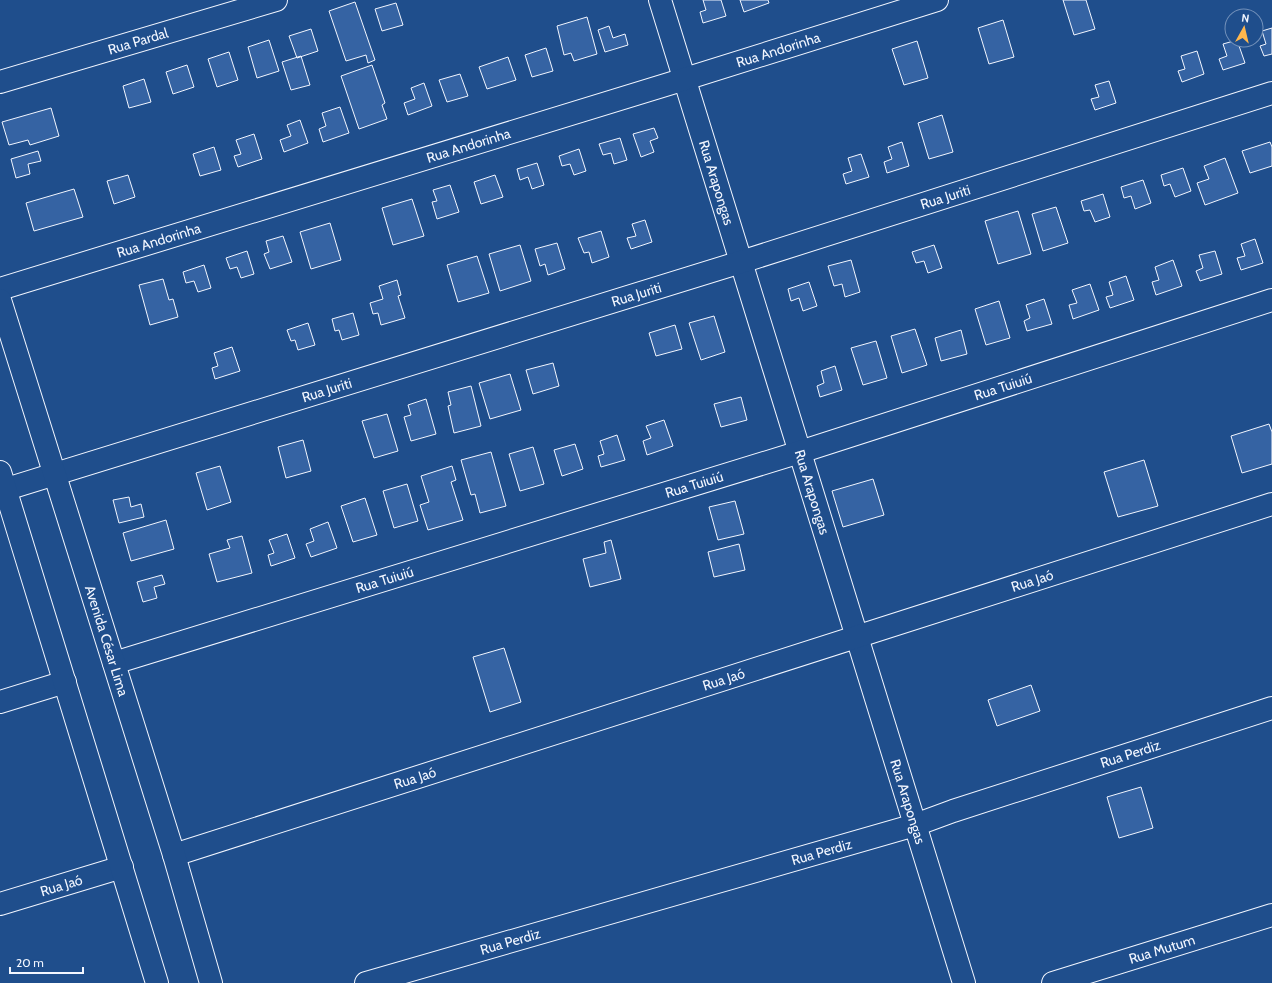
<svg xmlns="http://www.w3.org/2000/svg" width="1272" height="983" font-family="Cabin,sans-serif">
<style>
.building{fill:#3563a3;stroke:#f2f6ff}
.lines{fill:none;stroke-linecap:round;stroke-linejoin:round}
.minor-casing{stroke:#f2f6ff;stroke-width:24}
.tertiary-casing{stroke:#f2f6ff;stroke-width:24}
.minor{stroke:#1f4e8c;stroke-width:22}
.tertiary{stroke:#1f4e8c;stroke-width:22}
.labels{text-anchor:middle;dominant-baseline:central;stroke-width:3;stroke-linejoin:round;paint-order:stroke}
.street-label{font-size:14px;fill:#f2f6ff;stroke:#1f4e8c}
</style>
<rect width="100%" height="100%" fill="#1f4e8c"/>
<path class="building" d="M 703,0 L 721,0 L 726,16 L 703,23 L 700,12 L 706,10 Z
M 740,0 L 768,0 L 769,3 L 744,12 Z
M 1063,0 L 1086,0 L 1095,29 L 1074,35 Z
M 355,2 L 375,60 L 368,63 L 366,55 L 346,61 L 329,11 Z
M 396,3 L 403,25 L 382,31 L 375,9 Z
M 587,17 L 597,54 L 574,61 L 571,53 L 564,55 L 557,26 Z
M 1003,20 L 1014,57 L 989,64 L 978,28 Z
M 609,26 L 613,38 L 625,34 L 628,45 L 605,52 L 598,30 Z
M 1272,28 L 1272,54 L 1264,56 L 1260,46 L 1266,44 L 1262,31 Z
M 311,29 L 318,51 L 297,58 L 289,36 Z
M 269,40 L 279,71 L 257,78 L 248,47 Z
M 1237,40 L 1245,63 L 1223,70 L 1219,59 L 1227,56 L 1223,44 Z
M 917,41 L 928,78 L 904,85 L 892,49 Z
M 546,48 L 553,71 L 532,77 L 525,55 Z
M 1197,51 L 1204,74 L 1182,82 L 1178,71 L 1185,69 L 1181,56 Z
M 229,52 L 238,80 L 217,87 L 208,59 Z
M 301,56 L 310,85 L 291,90 L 282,62 Z
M 508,57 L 516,80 L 487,89 L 479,67 Z
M 187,65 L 194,87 L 173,94 L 166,72 Z
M 372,65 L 385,103 L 382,105 L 387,119 L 359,129 L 341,76 Z
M 460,74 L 468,96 L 447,102 L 439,80 Z
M 144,79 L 151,102 L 129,108 L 123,86 Z
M 1109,81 L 1116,103 L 1095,110 L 1091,99 L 1099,97 L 1095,85 Z
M 424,83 L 432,106 L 408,115 L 404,103 L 415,99 L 411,88 Z
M 340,107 L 349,133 L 323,142 L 319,129 L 326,126 L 322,113 Z
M 51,108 L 59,136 L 30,145 L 28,140 L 9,145 L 2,122 Z
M 942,115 L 953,152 L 929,159 L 918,123 Z
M 300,120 L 308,143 L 284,152 L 280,140 L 291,136 L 287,125 Z
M 654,128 L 658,138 L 650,141 L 654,152 L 641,157 L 633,134 Z
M 254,134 L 262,159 L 238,167 L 234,156 L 241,154 L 236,140 Z
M 620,138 L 627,160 L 614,164 L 611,153 L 603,155 L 599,144 Z
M 902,142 L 909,166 L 887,173 L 884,162 L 892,159 L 888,147 Z
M 1270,142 L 1272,147 L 1272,166 L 1250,173 L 1242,151 Z
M 214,147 L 221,170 L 200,176 L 193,154 Z
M 579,149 L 586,171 L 574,175 L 570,164 L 562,166 L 559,156 Z
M 38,151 L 41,161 L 28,164 L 30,174 L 16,178 L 11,159 Z
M 861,154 L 869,177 L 846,184 L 843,174 L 852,171 L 848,158 Z
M 1225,158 L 1238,193 L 1205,205 L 1197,183 L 1209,179 L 1204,166 Z
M 537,163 L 544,185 L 532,189 L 528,177 L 520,180 L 517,169 Z
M 1183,168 L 1191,191 L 1175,197 L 1170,184 L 1164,186 L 1161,175 Z
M 128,175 L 135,197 L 114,204 L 107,181 Z
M 495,175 L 503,197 L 481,204 L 474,182 Z
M 1143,180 L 1151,203 L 1135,209 L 1131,196 L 1124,198 L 1121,187 Z
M 450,185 L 459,212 L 437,219 L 432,202 L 437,201 L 433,190 Z
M 74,189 L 83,217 L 34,231 L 26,203 Z
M 1103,194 L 1110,217 L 1095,222 L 1090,210 L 1084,211 L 1081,201 Z
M 412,199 L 424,236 L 393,245 L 382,208 Z
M 1056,207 L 1068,243 L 1043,251 L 1032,214 Z
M 1018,211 L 1031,254 L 998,264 L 985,221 Z
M 645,220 L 652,242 L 631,249 L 627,238 L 636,236 L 632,224 Z
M 330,223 L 341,260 L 311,269 L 300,232 Z
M 601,231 L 609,257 L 592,263 L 589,252 L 584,253 L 578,238 Z
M 283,236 L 292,262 L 270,269 L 264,254 L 269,252 L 266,241 Z
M 1255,239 L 1263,263 L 1241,270 L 1237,258 L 1245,256 L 1241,244 Z
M 557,243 L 565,269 L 548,275 L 545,264 L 540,266 L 535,249 Z
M 520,245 L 531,281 L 500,291 L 489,254 Z
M 934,245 L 942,268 L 928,273 L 924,261 L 916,263 L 912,252 Z
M 247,251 L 254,274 L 241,278 L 237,267 L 230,269 L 226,258 Z
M 1215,251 L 1222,274 L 1200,281 L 1196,271 L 1203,268 L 1199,255 Z
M 477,256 L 489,293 L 458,302 L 447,265 Z
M 851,260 L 860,292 L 845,297 L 842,284 L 834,286 L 828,266 Z
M 1173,260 L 1182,286 L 1156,295 L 1152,282 L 1159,280 L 1155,267 Z
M 204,265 L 211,288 L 198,292 L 194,281 L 186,283 L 183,272 Z
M 1126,276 L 1134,300 L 1110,308 L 1106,297 L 1113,295 L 1109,282 Z
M 163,279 L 169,300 L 173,299 L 178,317 L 150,325 L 139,285 Z
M 397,280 L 401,295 L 398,296 L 405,318 L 381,325 L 378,313 L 373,314 L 370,303 L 383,299 L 379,286 Z
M 809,282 L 817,306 L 803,311 L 799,298 L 791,301 L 788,289 Z
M 1090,284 L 1099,310 L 1073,319 L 1069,305 L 1077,303 L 1072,290 Z
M 1044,299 L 1052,324 L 1027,331 L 1024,321 L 1030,318 L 1026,305 Z
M 999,301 L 1010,338 L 986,345 L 975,309 Z
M 353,313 L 359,335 L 342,340 L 339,330 L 335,331 L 332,319 Z
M 714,316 L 725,352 L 701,360 L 689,323 Z
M 308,323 L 315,345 L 298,350 L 295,340 L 291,341 L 287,330 Z
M 675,325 L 682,349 L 656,356 L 649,333 Z
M 915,329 L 927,365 L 902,373 L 891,336 Z
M 961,330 L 967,354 L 941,361 L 935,338 Z
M 876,341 L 887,378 L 863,385 L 851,348 Z
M 232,347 L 240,371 L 215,379 L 212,368 L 218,366 L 214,353 Z
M 553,363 L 559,386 L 533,394 L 526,370 Z
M 835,366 L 842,390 L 820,397 L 817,386 L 824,383 L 821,371 Z
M 510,374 L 521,410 L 490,419 L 479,383 Z
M 471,386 L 481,426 L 454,433 L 448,406 L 451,405 L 448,392 Z
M 741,397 L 747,420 L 721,427 L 714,404 Z
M 426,399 L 436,434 L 411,441 L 404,417 L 411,415 L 408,405 Z
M 387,414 L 398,451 L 374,458 L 362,421 Z
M 664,420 L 673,446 L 647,455 L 643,441 L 651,438 L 646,426 Z
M 1269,424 L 1272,432 L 1272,464 L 1242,473 L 1231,436 Z
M 617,435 L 625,460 L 601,467 L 598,456 L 604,454 L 600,441 Z
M 303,440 L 311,471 L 286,478 L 278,447 Z
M 575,444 L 583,469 L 562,476 L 554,450 Z
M 533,447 L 544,484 L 520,491 L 509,454 Z
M 491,452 L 506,506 L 480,513 L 475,494 L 471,495 L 461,460 Z
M 1144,460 L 1158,506 L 1118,517 L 1104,472 Z
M 220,466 L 231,502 L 207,510 L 196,473 Z
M 452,466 L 456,480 L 451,482 L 463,520 L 428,530 L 420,505 L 429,502 L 421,476 Z
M 873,479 L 884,515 L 843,527 L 832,491 Z
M 407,484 L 418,521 L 394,528 L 383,491 Z
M 129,497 L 131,507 L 141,504 L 144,517 L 119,523 L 113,500 Z
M 365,498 L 377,535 L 353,542 L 341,506 Z
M 735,501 L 744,534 L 718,540 L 709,507 Z
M 166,520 L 174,549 L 131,561 L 123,533 Z
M 328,522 L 337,548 L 311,557 L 306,544 L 314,541 L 310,529 Z
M 287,534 L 295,558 L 271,566 L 268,555 L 274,553 L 269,540 Z
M 242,536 L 252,573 L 217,582 L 209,554 L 230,548 L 227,540 Z
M 611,540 L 621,579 L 590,587 L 583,559 L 606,553 L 604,542 Z
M 739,544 L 745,570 L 714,577 L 708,552 Z
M 162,575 L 165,584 L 154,587 L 157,598 L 143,602 L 137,582 Z
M 504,648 L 521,702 L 490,712 L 473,657 Z
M 1031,685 L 1040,711 L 997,726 L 988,700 Z
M 1141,787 L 1153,828 L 1119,838 L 1107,797 Z"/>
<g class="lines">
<defs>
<g id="minor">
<path id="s1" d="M 660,0 L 964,983"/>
<path id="s2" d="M 0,82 L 276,0"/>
<path id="s3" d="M 0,289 L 685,79 L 937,0"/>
<path id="s4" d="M 0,491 L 741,262 L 1272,93"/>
<path id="s5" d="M 114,663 L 800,452 L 1272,300"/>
<path d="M 0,702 L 65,682"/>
<path id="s6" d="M 174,855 L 1272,504"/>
<path id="s7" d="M 0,904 L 122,867"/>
<path id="s8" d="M 366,983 L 915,825 L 953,811 L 1272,708"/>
<path id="s9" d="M 1053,983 L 1272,915"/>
</g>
<g id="tertiary">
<path id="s10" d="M 0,300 L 174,855 L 211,983"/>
<path d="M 0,472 L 157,983"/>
</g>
</defs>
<use href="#minor" class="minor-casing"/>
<use href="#tertiary" class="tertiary-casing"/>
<use href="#minor" class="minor"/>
<use href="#tertiary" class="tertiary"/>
</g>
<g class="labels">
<g class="street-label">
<text stroke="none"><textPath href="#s2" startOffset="144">Rua Pardal</textPath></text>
<text stroke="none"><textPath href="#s3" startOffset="814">Rua Andorinha</textPath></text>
<text stroke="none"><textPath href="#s3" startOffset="490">Rua Andorinha</textPath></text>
<text stroke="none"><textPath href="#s1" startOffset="191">Rua Arapongas</textPath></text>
<text stroke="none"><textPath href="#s4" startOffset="990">Rua Juriti</textPath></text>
<text stroke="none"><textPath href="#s3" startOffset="166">Rua Andorinha</textPath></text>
<text stroke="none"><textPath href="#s4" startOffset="666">Rua Juriti</textPath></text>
<text stroke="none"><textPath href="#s5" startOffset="931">Rua Tuiuiú</textPath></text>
<text stroke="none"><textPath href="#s4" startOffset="342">Rua Juriti</textPath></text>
<text stroke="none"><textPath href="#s5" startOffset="607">Rua Tuiuiú</textPath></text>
<text stroke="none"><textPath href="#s1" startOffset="515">Rua Arapongas</textPath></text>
<text stroke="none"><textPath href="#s5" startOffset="283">Rua Tuiuiú</textPath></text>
<text stroke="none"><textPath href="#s6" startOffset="901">Rua Jaó</textPath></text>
<text stroke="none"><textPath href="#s10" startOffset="357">Avenida César Lima</textPath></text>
<text stroke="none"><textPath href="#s6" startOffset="577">Rua Jaó</textPath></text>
<text stroke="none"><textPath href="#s8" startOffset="798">Rua Perdiz</textPath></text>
<text stroke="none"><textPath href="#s6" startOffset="253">Rua Jaó</textPath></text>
<text stroke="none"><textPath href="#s1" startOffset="839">Rua Arapongas</textPath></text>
<text stroke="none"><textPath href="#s8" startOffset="474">Rua Perdiz</textPath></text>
<text stroke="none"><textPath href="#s7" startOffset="64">Rua Jaó</textPath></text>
<text stroke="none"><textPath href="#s8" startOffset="150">Rua Perdiz</textPath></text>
<text stroke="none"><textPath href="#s9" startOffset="114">Rua Mutum</textPath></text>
</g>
</g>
<g transform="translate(1244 28) rotate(8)"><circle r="19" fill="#1f4e8c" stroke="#7391ba"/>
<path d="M0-3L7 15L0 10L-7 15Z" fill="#ffb74d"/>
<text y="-6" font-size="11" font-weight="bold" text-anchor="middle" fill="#f2f6ff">N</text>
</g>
<path d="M10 967v6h73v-6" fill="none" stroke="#f2f6ff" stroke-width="2"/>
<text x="16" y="967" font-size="12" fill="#f2f6ff" stroke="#1f4e8c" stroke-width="3" paint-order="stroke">20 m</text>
</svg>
